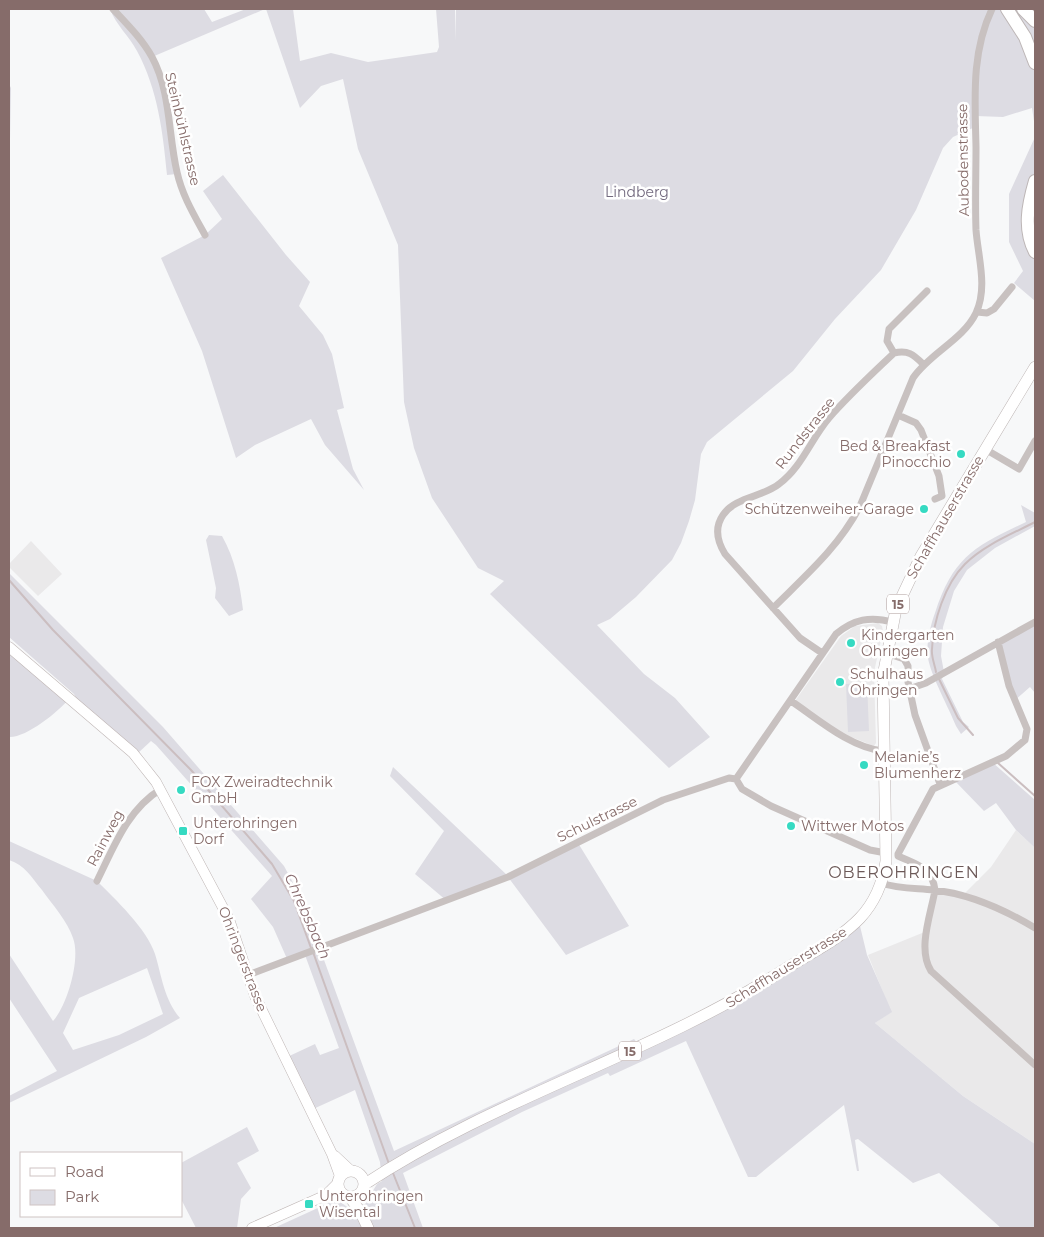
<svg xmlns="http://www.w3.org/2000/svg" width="1044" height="1237" font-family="Montserrat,sans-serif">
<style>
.built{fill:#eae9ea}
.green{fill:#dddce3;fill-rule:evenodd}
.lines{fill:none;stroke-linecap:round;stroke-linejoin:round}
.stream{stroke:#cbbec0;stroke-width:2}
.secondary-casing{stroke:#bfb6b5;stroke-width:11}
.primary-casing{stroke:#bdb5b4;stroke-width:12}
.highway-casing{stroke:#bdb6b6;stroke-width:14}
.street{stroke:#c8c1c0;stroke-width:7}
.secondary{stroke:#fff;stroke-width:10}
.primary{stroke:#fff;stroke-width:11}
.highway{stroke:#fff;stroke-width:12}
.poi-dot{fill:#36dac2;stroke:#fff;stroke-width:2}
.labels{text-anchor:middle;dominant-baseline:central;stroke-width:5;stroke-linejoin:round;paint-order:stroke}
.shield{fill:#fff;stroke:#aa9897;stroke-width:1}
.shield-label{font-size:12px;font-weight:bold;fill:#866c6a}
.street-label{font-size:14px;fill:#866c6a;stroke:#fff}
.park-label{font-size:14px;fill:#72697e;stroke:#fff}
.poi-label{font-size:14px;fill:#866c6a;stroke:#fff;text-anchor:start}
.water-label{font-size:15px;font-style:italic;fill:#886b6e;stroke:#fff}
.quarter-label{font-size:16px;letter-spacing:1px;fill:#6c5958;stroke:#fff}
</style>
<rect width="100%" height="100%" fill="#f7f8f9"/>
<path class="built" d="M 31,541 L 62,574 L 38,596 L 9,567 L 9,564 Z
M 878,623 L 882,626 L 883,631 L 874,672 L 876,743 L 874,746 L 841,733 L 795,701 L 841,636 L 855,626 Z
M 1016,830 L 1035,848 L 1035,1144 L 963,1096 L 875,1023 L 891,1012 L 868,955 L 927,931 L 935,890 L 962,896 L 991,867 Z"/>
<path class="green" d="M 110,9 L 204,9 L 212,22 L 246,9 L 265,9 L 152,57 L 160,76 L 177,174 L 167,175 C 163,133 158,90 137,51 C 129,36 116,25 110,9 Z
M 266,9 L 293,9 L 300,61 L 331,53 L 368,62 L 437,52 L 439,47 L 436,9 L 455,9 L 456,41 L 456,9 L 1035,9 L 1035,128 L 1032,108 L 1003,117 L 976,116 L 975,127 L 953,137 L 943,148 L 916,210 L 881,270 L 835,319 L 793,371 L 707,442 L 701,454 L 695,500 L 689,521 L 681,543 L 672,560 L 636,597 L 610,619 L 597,625 L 644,674 L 675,698 L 710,737 L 669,768 L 490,594 L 504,581 L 478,568 L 432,498 L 414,448 L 404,402 L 398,245 L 358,149 L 343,79 L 321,86 L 300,108 Z
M 9,84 L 11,88 L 9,191 Z
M 1035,137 L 1035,301 L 1014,283 L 1023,271 L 1009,242 L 1009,194 Z
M 223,175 L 286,255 L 310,282 L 299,306 L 323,335 L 332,354 L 344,408 L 337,410 L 353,469 L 364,490 L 325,445 L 311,419 L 255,445 L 236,458 L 202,351 L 161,258 L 205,235 L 222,219 L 203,191 Z
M 1021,505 L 1035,513 L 1035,526 L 995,548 L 967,570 L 954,591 L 943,627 L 941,656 L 944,672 L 942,679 L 963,722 L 969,727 L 961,734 L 956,726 C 949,708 931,676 928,658 C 926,643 930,627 935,613 C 953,557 975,546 1026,522 Z
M 209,535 L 222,536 C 235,559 240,584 243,610 L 229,616 L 215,598 L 216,588 L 206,540 Z
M 9,573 L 163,727 L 284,866 L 298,892 L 320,949 L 394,1151 L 634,1039 L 640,1046 L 843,932 L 860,926 L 867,955 L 892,1012 L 875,1023 L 963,1096 L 1035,1144 L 1035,1228 L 1001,1228 L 939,1173 L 913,1183 L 858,1139 L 855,1140 L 859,1171 L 857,1171 L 844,1105 L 756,1177 L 748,1177 L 686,1041 L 610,1076 L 608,1073 L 522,1112 L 403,1173 L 423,1228 L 274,1228 L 331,1202 L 339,1201 L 350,1209 L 365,1204 L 377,1184 L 382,1181 L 380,1162 L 355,1090 L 311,1110 L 285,1058 L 315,1044 L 320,1055 L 339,1048 L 305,955 L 288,961 L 273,927 L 251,899 L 272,876 L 156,745 L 151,741 L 137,754 L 77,701 L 74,694 L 9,637 Z
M 1035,622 L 1035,693 L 1030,687 L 1014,701 L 998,642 Z
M 9,647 L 69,699 C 58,712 26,738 9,737 Z
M 867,683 L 869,731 L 848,732 L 846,684 Z
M 992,762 L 1035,800 L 1035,848 L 1016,830 L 996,803 L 984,811 L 953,779 Z
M 393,767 L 508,876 L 578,843 L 629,926 L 566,955 L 508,877 L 447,901 L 415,874 L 444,831 L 390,776 Z
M 9,841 L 97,881 C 115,899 147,929 155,954 C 162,977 164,999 180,1018 L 146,1037 L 9,1103 L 9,1096 L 57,1071 L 9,998 L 9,954 L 53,1021 C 67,1006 81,959 73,938 C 68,922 52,904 42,890 C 31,877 25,865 9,860 ZM 147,968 L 163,1014 L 119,1035 L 73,1050 L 63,1033 L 79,998 Z
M 247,1127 L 259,1151 L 237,1163 L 251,1188 L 241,1199 L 237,1228 L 196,1228 L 181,1199 L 181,1163 Z"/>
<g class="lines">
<path class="stream" d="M 9,580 L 53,630 L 191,770 L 272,864 L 294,901 L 311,948
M 936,672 C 935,665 931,657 932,649 C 933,621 945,584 965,564 C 984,545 1012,534 1035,522
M 939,679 L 958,718 L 973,735
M 998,763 L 1035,796
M 313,952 L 389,1164
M 393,1173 L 415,1228"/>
<defs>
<path id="secondary" d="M 9,647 L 133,753 L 156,782 L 229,919 L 255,996 L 332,1154 L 340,1176
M 335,1156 L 350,1170
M 325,1196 L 338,1183
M 252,1228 L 324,1196 L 341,1193"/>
<path id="primary" d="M338 1184a13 13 0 1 1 26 0a13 13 0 1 1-26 0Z
M 365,1184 C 495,1098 650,1055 782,971 C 807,955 839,940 860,918 C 875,902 883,882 886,861 L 883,676 L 896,609 L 921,556 L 1035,367
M 350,1197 L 361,1213 L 368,1228"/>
<path id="highway" d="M 1007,9 L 1025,37 L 1035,63
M 1023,9 L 1035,21
M 1035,181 C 1028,205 1023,229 1035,252"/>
</defs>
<use href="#secondary" class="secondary-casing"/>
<use href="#primary" class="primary-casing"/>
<use href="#highway" class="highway-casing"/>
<path class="street" d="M 113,9 C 127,24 142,39 152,57 C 171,92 168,134 177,172 C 182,195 194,215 205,235
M 977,312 L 987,313 L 994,309 L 1012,287
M 894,353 L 887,341 L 889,329 L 927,291
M 898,415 L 916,423 L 921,430 L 939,476 L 942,496 L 935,499
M 985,449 L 1019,469 L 1035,441
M 773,608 C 805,576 839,547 860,506 L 913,378 C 930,353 963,340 976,313 C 988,287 978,257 976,230 C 975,203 976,175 976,147 C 975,99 971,53 992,9
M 998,642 L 1009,686 L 1027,729 L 1025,740 L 1006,756 L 933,789 L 898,854 L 898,856 C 917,865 932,867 935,890 C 931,914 917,949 931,971 L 1035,1065
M 822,653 L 800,638 L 725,554 C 717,541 714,528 723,515 C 735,497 763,497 779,484 C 802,467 811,439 829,418 C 849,395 872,374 894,353 C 908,350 913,354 923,364
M 886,653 L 904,659 L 908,666 L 908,682 L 915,715 L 940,784
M 909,689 L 926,683 L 1035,622
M 791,701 C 818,719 849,747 883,751
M 736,779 L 742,789 L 771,806 L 870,850 L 886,853
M 97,881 C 114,847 127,810 161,789
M 881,883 C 899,889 916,888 934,890 C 970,894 1005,910 1035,928
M 248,975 L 508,877 L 663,800 L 729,778 L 736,779 L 836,634 C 854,619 870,616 893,622"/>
<use href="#secondary" class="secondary"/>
<use href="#primary" class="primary"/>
<use href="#highway" class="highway"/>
</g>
<g class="poi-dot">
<circle cx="961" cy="454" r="5"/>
<circle cx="924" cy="509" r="5"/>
<circle cx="851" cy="643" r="5"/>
<circle cx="840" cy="682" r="5"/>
<circle cx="864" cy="765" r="5"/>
<circle cx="181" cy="790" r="5"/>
<circle cx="791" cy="826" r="5"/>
<rect x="178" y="826" width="10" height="10" rx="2.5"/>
<rect x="304" y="1199" width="10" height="10" rx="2.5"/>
</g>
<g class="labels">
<g class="shield">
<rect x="887" y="594.5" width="22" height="19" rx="4"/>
<rect x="619" y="1041.5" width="22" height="19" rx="4"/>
</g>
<g class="shield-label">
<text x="898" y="604">15</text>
<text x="630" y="1051">15</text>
</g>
<g class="street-label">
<text transform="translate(183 129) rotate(77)">Steinbühlstrasse</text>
<text transform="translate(963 160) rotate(-91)">Aubodenstrasse</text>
<text transform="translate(805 433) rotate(-52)">Rundstrasse</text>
<text transform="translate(945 517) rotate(-60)">Schaffhauserstrasse</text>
<text transform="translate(597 819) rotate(-26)">Schulstrasse</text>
<text transform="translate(105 838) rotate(-62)">Rainweg</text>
<text transform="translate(243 959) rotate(69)">Ohringerstrasse</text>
<text transform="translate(786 967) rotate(-32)">Schaffhauserstrasse</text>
</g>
<g class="park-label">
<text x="637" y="192">Lindberg</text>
</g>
<g class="poi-label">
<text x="951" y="446" text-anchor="end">Bed &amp; Breakfast<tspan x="951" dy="16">Pinocchio</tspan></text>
<text x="914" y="509" text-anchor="end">Schützenweiher-Garage</text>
<text x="861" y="635">Kindergarten<tspan x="861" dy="16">Ohringen</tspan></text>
<text x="850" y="674">Schulhaus<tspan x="850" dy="16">Ohringen</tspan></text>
<text x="874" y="757">Melanie’s<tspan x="874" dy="16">Blumenherz</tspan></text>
<text x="191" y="782">FOX Zweiradtechnik<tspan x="191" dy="16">GmbH</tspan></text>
<text x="193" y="823">Unterohringen<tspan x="193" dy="16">Dorf</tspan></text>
<text x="801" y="826">Wittwer Motos</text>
<text x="319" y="1196">Unterohringen<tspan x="319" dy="16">Wisental</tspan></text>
</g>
<g class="water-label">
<text transform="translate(308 916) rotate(66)">Chrebsbach</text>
</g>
<g class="quarter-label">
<text x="904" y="872">OBEROHRINGEN</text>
</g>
</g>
<rect width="1044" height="1237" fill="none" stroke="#866c6a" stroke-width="20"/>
<rect x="20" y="1152" width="162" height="65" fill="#ffffff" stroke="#cfc4c3"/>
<rect x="30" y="1168" width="25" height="8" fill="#ffffff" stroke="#cfc4c3"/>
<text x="65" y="1177" font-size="15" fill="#866c6a">Road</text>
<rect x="30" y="1190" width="25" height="15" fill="#dddce3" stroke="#cfc4c3"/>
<text x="65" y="1202" font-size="15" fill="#866c6a">Park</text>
</svg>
